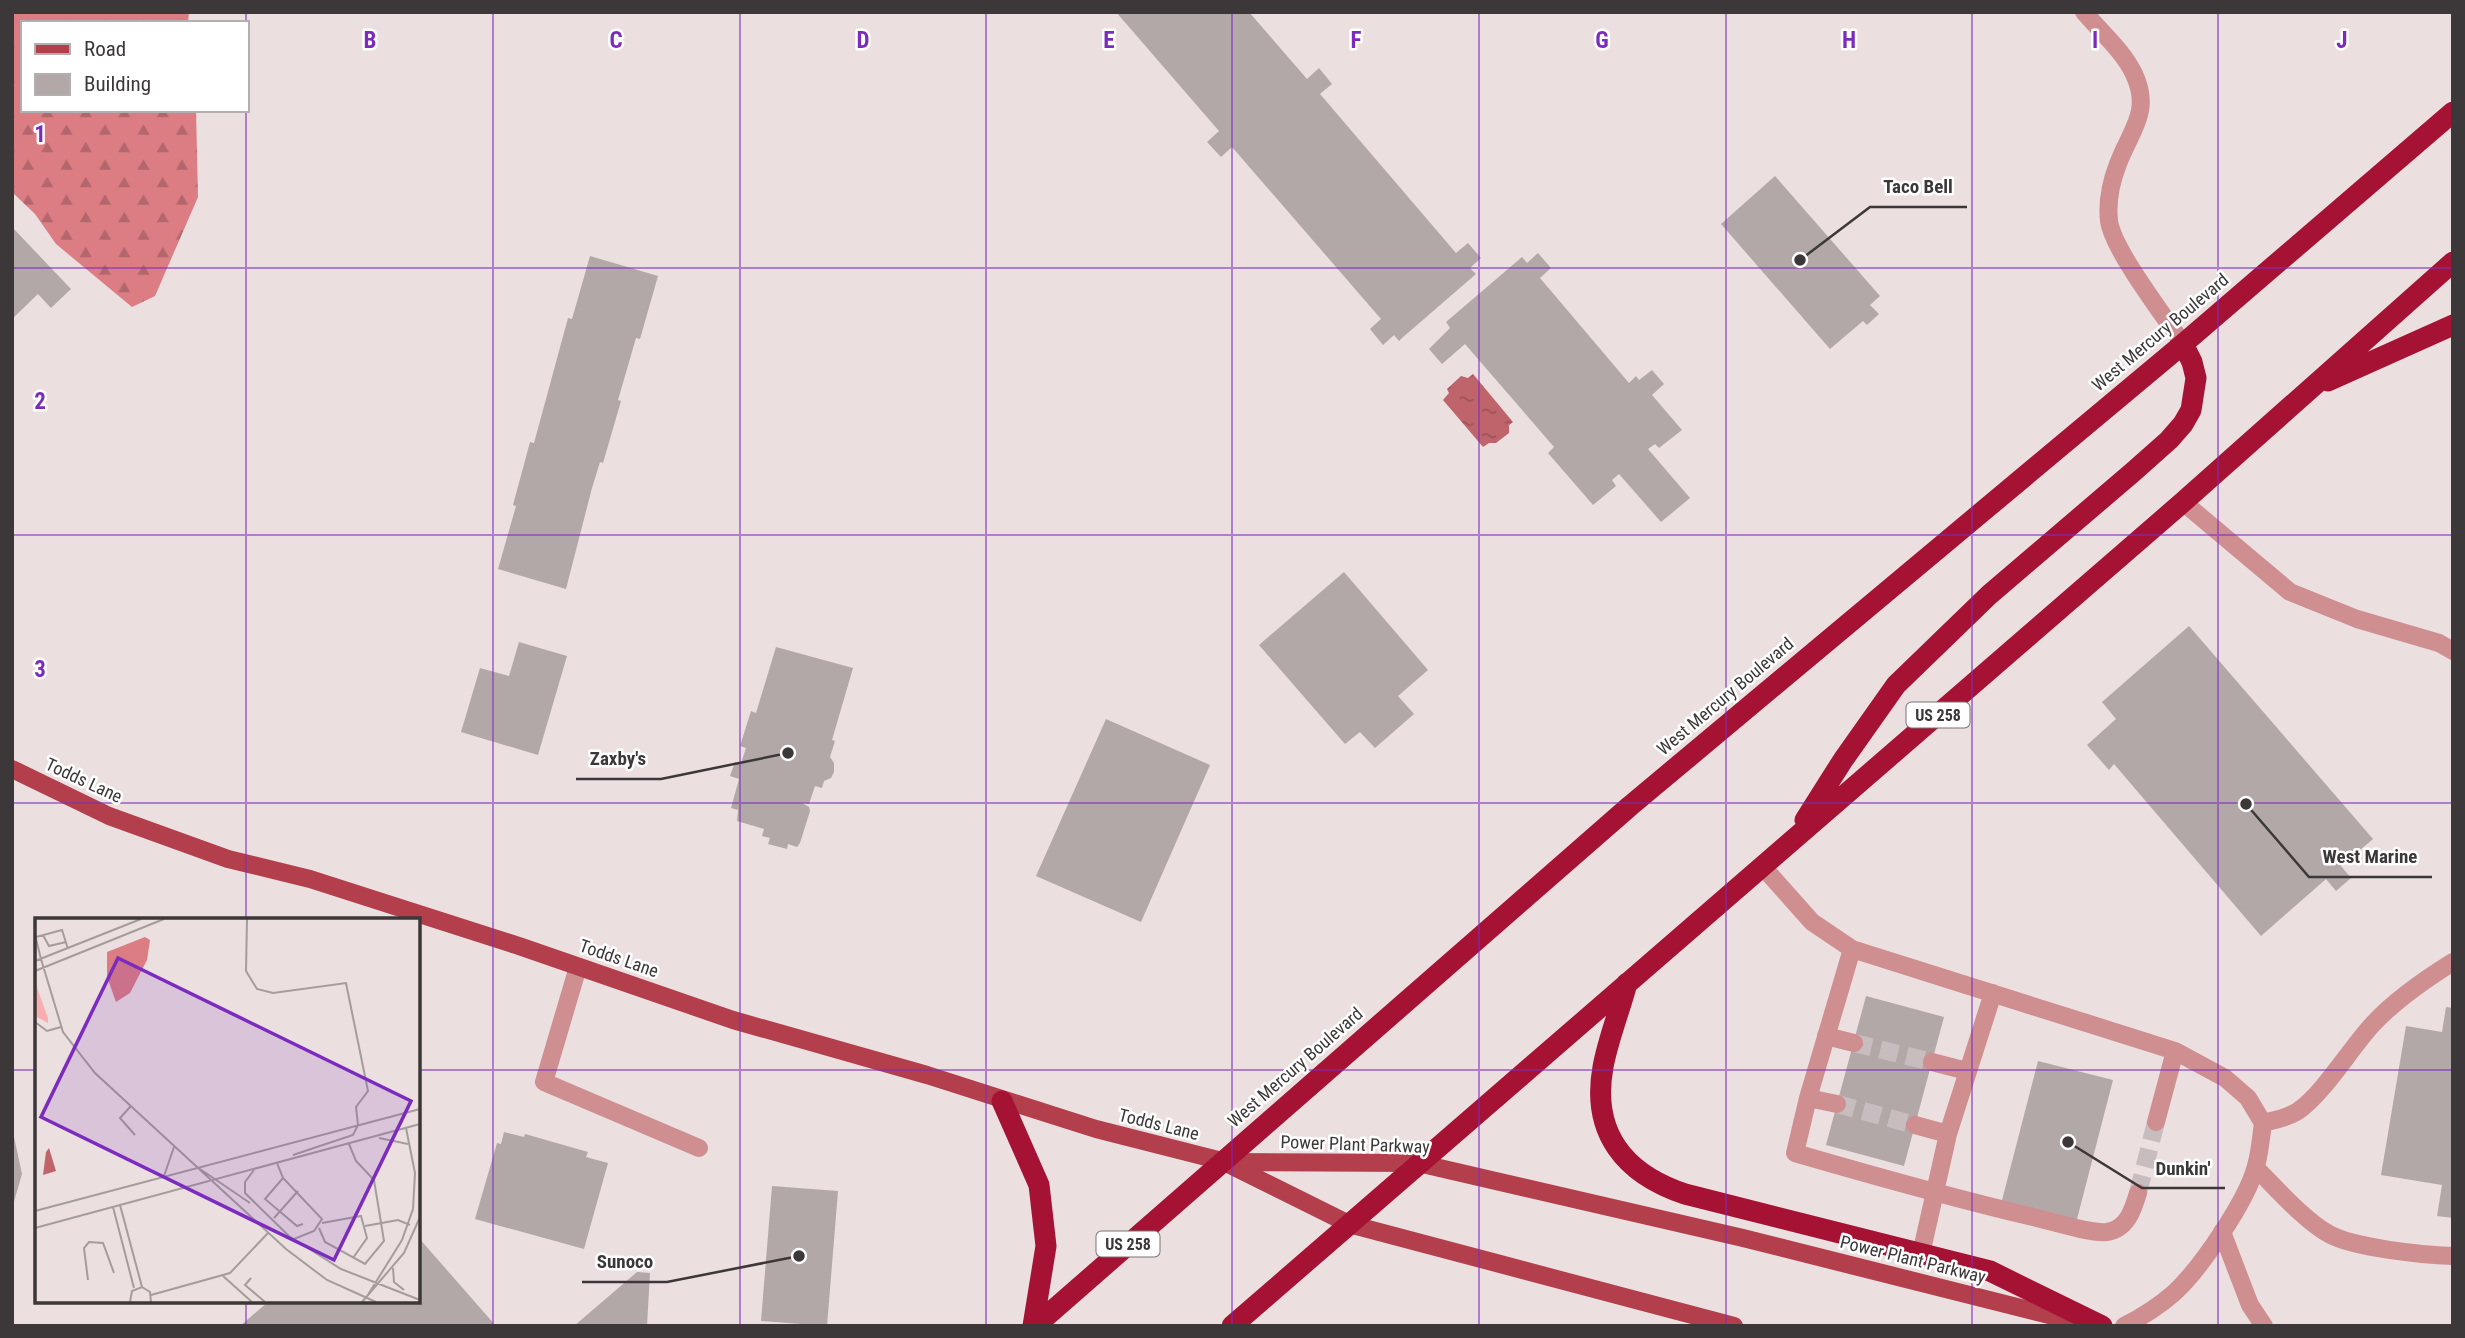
<svg xmlns="http://www.w3.org/2000/svg" width="2465" height="1338" font-family="'Roboto Condensed',sans-serif">
<style>
.forest{fill:url(#forest-firs)}
.water{fill:url(#water-ripples)}
.building{fill:#b3a8a8}
.lines{fill:none;stroke-linecap:round;stroke-linejoin:round}
.minor-tunnel{stroke:#c8bdbe;stroke-width:18;stroke-dasharray:18 9;stroke-linecap:butt}
.minor{stroke:#cf8e90;stroke-width:18}
.major{stroke:#b33f4d;stroke-width:18}
.highway{stroke:#a61234;stroke-width:21}
.grid{fill:none;stroke:#7b2cbf;stroke-width:2;stroke-opacity:0.55}
.labels{text-anchor:middle;dominant-baseline:central;stroke-width:5;stroke-linejoin:round;paint-order:stroke}
.shield{fill:#fff;stroke:#767374;stroke-width:2}
.shield-label{font-size:16px;font-weight:bold;fill:#3c3738}
.street-label{font-size:18px;fill:#3c3738;stroke:#fff}
.inset-road{fill:none;stroke:#a59c9c;stroke-width:2}
.view{fill:#7b2cbf;fill-opacity:0.15;stroke:#7b2cbf;stroke-width:3.5}
.inset-edge{fill:none;stroke:#3c3738;stroke-width:3.5}
.grid-label{font-size:23px;text-anchor:middle;font-weight:bold;fill:#7b2cbf;stroke:#fff;stroke-width:5;stroke-linejoin:round;paint-order:stroke}
.leader{fill:none;stroke:#3c3738;stroke-width:2.5}
.callout-dot{fill:#3c3738;stroke:#fff;stroke-width:2.5}
.callout-label{font-size:19px;text-anchor:middle;font-weight:bold;fill:#3c3738;stroke:#fff;stroke-width:5;stroke-linejoin:round;paint-order:stroke}
</style>
<defs>
<pattern id="forest-firs" width="22" height="20" patternUnits="userSpaceOnUse" patternTransform="scale(1.75)"><rect width="22" height="20" fill="#db7d83"/><path d="M5 1l3.5 6h-7zM16 11l3.5 6h-7z" fill="#b3676c"/></pattern>
<pattern id="water-ripples" width="26" height="14" patternUnits="userSpaceOnUse" patternTransform="scale(1.75)"><rect width="26" height="14" fill="#c0646b"/><path d="M2 4q2-2 4 0t4 0M15 11q2-2 4 0t4 0" fill="none" stroke="#9d5359"/></pattern>
</defs>
<rect width="100%" height="100%" fill="#ebdfdf"/>
<path class="forest" d="M 12,12 L 189,12 L 188,23 L 23,23 L 23,110 L 196,110 L 198,197 L 155,296 L 132,307 L 56,244 L 35,214 L 12,192 Z"/>
<path class="water" d="M 1473,374 L 1513,422 L 1509,425 L 1509,433 L 1496,443 L 1489,443 L 1483,447 L 1443,400 L 1449,393 L 1447,389 L 1461,376 L 1468,378 Z"/>
<path class="building" d="M 1116,12 L 1249,12 L 1307,79 L 1319,68 L 1332,84 L 1320,94 L 1456,253 L 1468,243 L 1481,258 L 1470,268 L 1476,274 L 1402,338 L 1399,341 L 1394,335 L 1383,345 L 1370,329 L 1381,319 L 1232,147 L 1221,157 L 1207,142 L 1219,131 Z
M 1775,176 L 1880,296 L 1870,305 L 1879,314 L 1867,325 L 1863,321 L 1830,349 L 1721,224 Z
M 12,227 L 71,289 L 51,308 L 38,294 L 12,319 Z
M 1538,253 L 1551,268 L 1540,278 L 1629,383 L 1636,376 L 1639,380 L 1652,370 L 1664,384 L 1652,395 L 1682,430 L 1659,448 L 1655,444 L 1648,449 L 1690,498 L 1661,522 L 1619,474 L 1612,480 L 1616,486 L 1593,505 L 1548,453 L 1554,447 L 1465,344 L 1442,364 L 1429,349 L 1450,328 L 1446,322 L 1522,257 L 1527,263 Z
M 590,256 L 658,276 L 640,339 L 636,338 L 618,400 L 621,401 L 603,463 L 600,462 L 592,488 L 566,589 L 498,569 L 516,506 L 513,505 L 530,442 L 534,443 L 568,318 L 572,319 Z
M 1344,572 L 1428,670 L 1398,696 L 1414,714 L 1375,748 L 1360,732 L 1345,744 L 1259,645 Z
M 2189,626 L 2373,839 L 2341,866 L 2351,878 L 2336,891 L 2326,879 L 2261,936 L 2114,764 L 2109,770 L 2087,745 L 2116,719 L 2102,702 Z
M 519,642 L 567,656 L 538,755 L 461,732 L 480,668 L 509,676 Z
M 776,647 L 853,668 L 832,740 L 835,741 L 830,757 L 834,763 L 834,772 L 831,778 L 824,781 L 822,788 L 815,786 L 809,804 L 802,803 L 809,807 L 810,811 L 800,843 L 797,847 L 788,844 L 787,849 L 768,844 L 770,838 L 762,836 L 764,829 L 737,821 L 738,810 L 731,808 L 739,779 L 730,776 L 735,762 L 741,763 L 746,748 L 740,746 L 751,711 L 756,713 Z
M 1106,719 L 1210,765 L 1141,922 L 1036,876 Z
M 1866,996 L 1944,1017 L 1904,1166 L 1826,1145 Z
M 2446,1007 L 2453,1008 L 2453,1218 L 2437,1216 L 2442,1185 L 2381,1175 L 2406,1026 L 2442,1032 Z
M 2038,1061 L 2113,1080 L 2076,1223 L 2001,1204 Z
M 13,1132 L 22,1174 L 13,1205 L 12,1133 Z
M 504,1132 L 524,1137 L 525,1134 L 588,1152 L 586,1157 L 608,1163 L 584,1249 L 475,1219 L 497,1143 L 501,1144 Z
M 772,1186 L 838,1191 L 827,1326 L 761,1321 Z
M 418,1237 L 496,1326 L 240,1326 L 269,1301 L 418,1301 Z
M 637,1272 L 650,1273 L 647,1326 L 574,1326 Z"/>
<g class="lines">
<path class="minor-tunnel" d="M 1854,1043 L 1932,1062
M 1837,1104 L 1915,1125
M 2138,1193 L 2156,1122"/>
<path class="minor" d="M 2084,12 C 2101,32 2123,51 2134,74 C 2152,112 2130,131 2118,164 C 2111,182 2107,203 2109,221 C 2113,250 2165,317 2183,344
M 2183,502 L 2290,592 L 2357,619 L 2439,643 L 2453,651
M 1763,867 L 1812,922 L 1852,949 L 2175,1051 L 2225,1078 L 2248,1098 L 2263,1123 C 2261,1137 2260,1152 2256,1166 C 2247,1201 2200,1269 2174,1293 C 2159,1306 2142,1317 2124,1326
M 1852,949 L 1808,1098 L 1795,1153 C 1874,1176 1953,1198 2033,1217 C 2051,1221 2091,1234 2107,1232 C 2127,1229 2133,1210 2138,1193
M 578,967 L 544,1082 L 699,1148
M 1826,1036 L 1854,1043
M 1932,1062 L 1967,1071
M 1808,1098 L 1837,1104
M 2156,1122 L 2175,1051
M 2263,1123 C 2275,1120 2287,1118 2298,1111 C 2323,1094 2350,1049 2372,1025 C 2395,1000 2424,980 2453,962
M 1915,1125 L 1948,1134
M 2256,1168 C 2276,1188 2305,1221 2329,1234 C 2354,1248 2423,1255 2453,1256
M 2222,1232 L 2250,1305 L 2264,1326
M 1921,1254 L 1948,1134 L 1993,993"/>
<path class="major" d="M 12,769 L 109,816 L 228,859 L 310,879 L 519,946 L 733,1020 L 927,1075 L 1096,1129 L 1222,1161 L 1349,1224 L 1734,1326
M 1229,1162 L 1418,1163 L 1743,1238 L 2085,1324"/>
<path class="highway" d="M 2328,381 L 2453,325
M 1805,820 L 1843,760 L 1896,685 L 1989,595 L 2133,472 L 2169,440 L 2183,424 L 2191,410 L 2196,378 L 2192,362 L 2183,344
M 1627,983 C 1620,1010 1608,1039 1603,1067 C 1591,1133 1625,1174 1685,1194 L 1990,1271 L 2102,1326
M 1002,1101 L 1039,1185 L 1046,1246 L 1033,1326
M 1035,1326 L 1630,806 L 2183,344 L 2453,112
M 1232,1326 L 2183,502 L 2453,262"/>
</g>
<path class="grid" d="M 246,12 L 246,23M 493,12 L 493,1326M 740,12 L 740,1326M 986,12 L 986,1326M 1232,12 L 1232,1326M 1479,12 L 1479,1326M 1726,12 L 1726,1326M 1972,12 L 1972,1326M 2218,12 L 2218,1326M 246,110 L 246,920M 12,268 L 2453,268M 12,535 L 2453,535M 12,803 L 2453,803M 12,1070 L 37,1070M 418,1070 L 2453,1070M 246,1301 L 246,1326"/>
<g class="labels">
<g class="shield">
<rect x="1906.5" y="702.5" width="63" height="25" rx="5"/>
<rect x="1096.5" y="1231.5" width="63" height="25" rx="5"/>
</g>
<g class="shield-label">
<text x="1938" y="715">US 258</text>
<text x="1128" y="1244">US 258</text>
</g>
<g class="street-label">
<text transform="translate(2160 332) rotate(-40)">West Mercury Boulevard</text>
<text transform="translate(1725 696) rotate(-40)">West Mercury Boulevard</text>
<text transform="translate(84 780) rotate(25)">Todds Lane</text>
<text transform="translate(619 958) rotate(19)">Todds Lane</text>
<text transform="translate(1295 1067) rotate(-41)">West Mercury Boulevard</text>
<text transform="translate(1159 1124) rotate(14)">Todds Lane</text>
<text transform="translate(1355 1144) rotate(2)">Power Plant Parkway</text>
<text transform="translate(1913 1259) rotate(14)">Power Plant Parkway</text>
</g>
</g>
<g transform="translate(35 918)">
<rect width="385" height="385" fill="#ebdfdf"/>
<path d="M 0,64 L 13,100 L 13,105 L 0,98 Z" fill="#f7aeb1"/>
<path d="M 110,19 L 115,22 L 112,42 L 95,75 L 81,84 L 72,59 L 72,34 Z" fill="#db7d83"/>
<path d="M 14,230 L 21,253 L 8,257 L 11,234 Z" fill="#c0646b"/>
<path class="inset-road" d="M 212,1 L 211,53 L 222,71 L 238,75 L 311,65 L 333,173 L 321,189 L 323,207M 0,17 L 6,41M 8,17 L 14,28 L 31,24M 1,19 L 27,12 L 33,31M 6,41 L 28,114 L 60,155 L 251,331 L 292,362 L 341,384M 0,43 L 106,1M 0,53 L 129,1M 0,104 L 12,113 L 26,109M 96,188 L 85,200 L 100,217M 385,210 L 385,235M 344,220 L 373,226M 258,237 L 318,217 L 323,207M 242,245 L 248,260 L 287,301 L 279,313 L 259,321M 165,251 L 215,285M 219,252 L 210,264 L 210,275 L 257,321M 129,258 L 139,229M 248,260 L 230,281 L 262,308 L 268,306M 85,287 L 107,369M 78,289 L 99,370M 0,293 L 385,191M 239,300 L 263,273M 287,305 L 326,298 L 332,320 L 318,340M 330,308 L 363,302 L 375,307M 0,310 L 385,206M 284,310 L 290,324 L 330,346 L 349,323 L 339,262 L 321,243 L 314,226M 254,318 L 306,351 L 385,382M 358,350 L 359,364 L 369,372M 188,358 L 217,384M 216,360 L 210,367 L 230,384M 53,362 L 49,330 L 54,324 L 68,325 L 79,355M 116,377 L 195,355 L 233,315M 331,380 L 367,322 L 378,291 L 380,255 L 371,210M 95,384 L 97,373 L 107,369 L 115,374 L 116,384M 327,384 L 369,335 L 385,299"/>
<path class="view" d="M 83,40 L 376,183 L 299,342 L 6,199 Z"/>
<rect width="385" height="385" class="inset-edge"/>
</g>
<g class="grid-label">
<text x="370" y="48">B</text>
<text x="616" y="48">C</text>
<text x="863" y="48">D</text>
<text x="1109" y="48">E</text>
<text x="1356" y="48">F</text>
<text x="1602" y="48">G</text>
<text x="1849" y="48">H</text>
<text x="2095" y="48">I</text>
<text x="2342" y="48">J</text>
<text x="40" y="142">1</text>
<text x="40" y="409">2</text>
<text x="40" y="677">3</text>
</g>
<path class="leader" d="M1800 260L1870 207H1967M788 753L661 779H576M2246 804L2309 877H2432M2068 1142L2142 1188H2225M799 1256L667 1282H582"/>
<g class="callout-dot">
<circle cx="1800" cy="260" r="7"/>
<circle cx="788" cy="753" r="7"/>
<circle cx="2246" cy="804" r="7"/>
<circle cx="2068" cy="1142" r="7"/>
<circle cx="799" cy="1256" r="7"/>
</g>
<g class="callout-label">
<text x="1918" y="193">Taco Bell</text>
<text x="618" y="765">Zaxby's</text>
<text x="2370" y="863">West Marine</text>
<text x="2183" y="1175">Dunkin'</text>
<text x="625" y="1268">Sunoco</text>
</g>
<rect width="2465" height="1338" fill="none" stroke="#3c3738" stroke-width="28"/>
<rect x="21" y="21" width="228" height="91" fill="#ffffff" stroke="#b1afaf" stroke-width="2"/>
<rect x="35" y="44" width="35" height="10" fill="#b33f4d" stroke="#b1afaf" stroke-width="2"/>
<text x="84" y="56" font-size="21" fill="#3c3738">Road</text>
<rect x="35" y="74" width="35" height="21" fill="#b3a8a8" stroke="#b1afaf" stroke-width="2"/>
<text x="84" y="91" font-size="21" fill="#3c3738">Building</text>
</svg>
